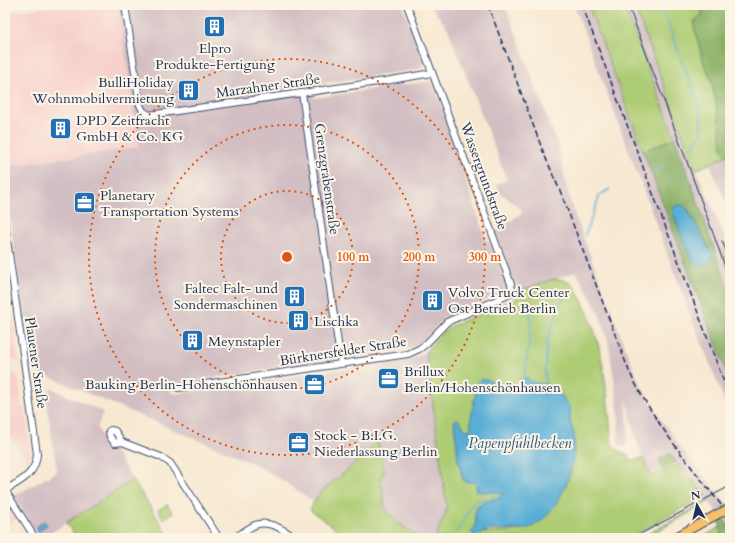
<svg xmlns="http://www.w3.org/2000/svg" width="735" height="543" font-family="Cardo,serif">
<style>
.built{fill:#f7d0cc}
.industrial{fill:#d2bec3}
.green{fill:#adcc73;stroke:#647e68;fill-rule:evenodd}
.forest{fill:#8ab065;stroke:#527062;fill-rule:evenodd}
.water{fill:#59aed5;stroke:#3a6e9a}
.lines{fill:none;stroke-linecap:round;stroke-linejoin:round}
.stream{stroke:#59aed5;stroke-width:1.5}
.minor-casing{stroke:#3c4b6f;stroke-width:8}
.major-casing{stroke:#3c4b6f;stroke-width:10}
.minor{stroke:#fff;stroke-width:6}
.major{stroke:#f6c16b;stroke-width:8}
.tram{stroke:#1b2f5e;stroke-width:1}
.rail{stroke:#1b2f5e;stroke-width:1.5;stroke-dasharray:6 3;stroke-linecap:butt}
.major-bridge-casing{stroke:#3c4b6f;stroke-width:10;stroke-linecap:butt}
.major-bridge{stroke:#f6c16b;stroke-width:8}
.ring{fill:none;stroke:#de5710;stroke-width:2;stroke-dasharray:2 4}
.labels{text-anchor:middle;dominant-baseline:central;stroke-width:4;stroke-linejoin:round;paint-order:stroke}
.poi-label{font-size:14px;fill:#1b2f5e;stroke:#fcf5e5;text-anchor:start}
.street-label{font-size:14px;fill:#1b2f5e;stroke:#fcf5e5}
.water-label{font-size:15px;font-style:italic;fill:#2e5582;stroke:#fcf5e5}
.centre{fill:#de5710;stroke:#fcf5e5;stroke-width:2}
.ring-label{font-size:12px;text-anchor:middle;font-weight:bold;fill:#de5710;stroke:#fcf5e5;stroke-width:4;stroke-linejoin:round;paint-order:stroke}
</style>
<rect width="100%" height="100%" fill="#fcf5e5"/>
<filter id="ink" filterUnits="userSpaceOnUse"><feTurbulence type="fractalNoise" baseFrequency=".025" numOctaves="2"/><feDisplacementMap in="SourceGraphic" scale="8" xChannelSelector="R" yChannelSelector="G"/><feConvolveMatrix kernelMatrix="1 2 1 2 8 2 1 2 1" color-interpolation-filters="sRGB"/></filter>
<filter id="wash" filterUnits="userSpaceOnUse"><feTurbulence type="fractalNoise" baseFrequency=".012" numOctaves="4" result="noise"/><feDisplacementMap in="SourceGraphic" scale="16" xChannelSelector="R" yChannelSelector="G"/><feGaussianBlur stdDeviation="0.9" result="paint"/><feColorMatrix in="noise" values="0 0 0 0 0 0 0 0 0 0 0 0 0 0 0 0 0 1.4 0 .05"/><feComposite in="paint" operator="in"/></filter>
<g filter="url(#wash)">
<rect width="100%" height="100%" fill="#f7e8d1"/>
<path class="built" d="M 59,5 L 118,5 L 139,147 L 5,167 L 5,13 Z
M 5,267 L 12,316 L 19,362 L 5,356 Z
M 5,370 L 18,376 L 22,407 L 25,409 L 31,453 L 29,465 L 5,427 Z
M 5,498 L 18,519 L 5,527 Z"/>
<path class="industrial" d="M 118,5 L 402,5 L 424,62 L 421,69 L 311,85 L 314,98 L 431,81 L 433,82 L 487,242 L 490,242 L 507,287 L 505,292 L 444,318 L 423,340 L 414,347 L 406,349 L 353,357 L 347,355 L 344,352 L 334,353 L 332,358 L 327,361 L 171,384 L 170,386 L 171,392 L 173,394 L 408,360 L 420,355 L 426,351 L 447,509 L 435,538 L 419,538 L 415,536 L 398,523 L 385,509 L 381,479 L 384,471 L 350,468 L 329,484 L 313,501 L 274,475 L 252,463 L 31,369 L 5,185 L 5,167 L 139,147 Z
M 430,5 L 505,5 L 559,149 L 568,193 L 576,218 L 638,380 L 656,412 L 679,445 L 730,509 L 730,528 L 670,454 L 659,459 L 662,469 L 649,474 L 635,436 L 629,409 L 626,399 L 628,432 L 626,447 L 618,444 L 619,417 L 617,398 L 608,340 L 603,325 L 598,311 L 576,272 L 519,291 L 495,233 L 524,211 L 499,192 L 497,184 L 507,180 L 448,29 Z
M 574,5 L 588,5 L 730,381 L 730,414 L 691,317 Z
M 624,5 L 634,5 L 696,170 L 730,249 L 730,293 L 675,138 Z
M 730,154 L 730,213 L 710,164 Z
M 51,388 L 103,412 L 97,428 L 108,446 L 112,447 L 133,480 L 43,538 L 40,538 L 13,496 L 57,472 L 46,399 Z"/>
<path class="green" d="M 588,5 L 624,5 L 675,138 L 643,151 Z
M 634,5 L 708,5 L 704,7 L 702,15 L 695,20 L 694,26 L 703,61 L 712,82 L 720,127 L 722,147 L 726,156 L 696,170 Z
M 724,249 L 730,265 L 730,275 L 721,250 Z
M 553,279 C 559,279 565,280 570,283 C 576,287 579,295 582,301 C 605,345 607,396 612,445 L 619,451 L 629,455 L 629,461 L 643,458 L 650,476 L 679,464 L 705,496 L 629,538 L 435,538 L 447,509 L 426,351 L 442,333 L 451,326 L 520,296 L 519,291 ZM 496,383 L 504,391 L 520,385 L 532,383 L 546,384 L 570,408 L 570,421 L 574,435 L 573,458 L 570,475 L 521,530 L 480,533 L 475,537 C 474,532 476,529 476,524 C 477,521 475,518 475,515 C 475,508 481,502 487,501 C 492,499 498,500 502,496 L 502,493 L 488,491 L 480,492 L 476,482 L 463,480 L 458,460 L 458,448 L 454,426 L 460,421 L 465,430 L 468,430 L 471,427 L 471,419 L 476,395 Z
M 377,441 L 381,451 L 384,471 L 381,479 L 385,509 L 398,523 L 419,538 L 348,538 L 310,510 C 317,490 336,481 351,467 C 360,459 369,450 377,441 Z
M 133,480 L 170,538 L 77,538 L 66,523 Z
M 708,501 L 708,502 L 646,538 L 640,538 Z
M 167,504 L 173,513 L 163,519 L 158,510 Z
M 720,527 L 723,538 L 704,538 L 703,537 Z"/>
<path class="forest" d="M 708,5 L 728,5 L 730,9 L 730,78 L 728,78 L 730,91 L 730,154 L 726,156 L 722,147 L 720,127 L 712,82 L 703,61 L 694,26 L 695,20 L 702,15 L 701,7 L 704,7 Z
M 675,138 L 730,293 L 730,381 L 643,151 ZM 687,208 L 709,248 L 712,257 L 678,225 L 674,215 Z
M 670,454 L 677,462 L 662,469 L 659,459 Z
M 723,519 L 730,528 L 730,538 L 723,538 L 719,521 Z"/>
<path class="water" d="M 678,205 L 682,205 L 687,209 L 709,248 L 713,257 C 711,261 708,264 703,265 C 688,269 679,226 674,215 L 673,208 Z
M 527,378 C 538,388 550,381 561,395 C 564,398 568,404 570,408 C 571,411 570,416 570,420 C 571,425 573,430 574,435 C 575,447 573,463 570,474 C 565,492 548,521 531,527 C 513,534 489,524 475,537 L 471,532 C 480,525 472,517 477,508 C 483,498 495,503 502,496 L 502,493 C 493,491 484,493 477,491 L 475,482 L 467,482 L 463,480 L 458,460 L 454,421 L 456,419 L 460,421 L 465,430 L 468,430 L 471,427 L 471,419 L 477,383 L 480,380 C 490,378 497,384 504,391 L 507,391 L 520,385 L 521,379 Z
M 44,521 L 47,525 L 38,532 L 36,527 Z"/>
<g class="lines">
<path class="stream" d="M 661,5 L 700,109 L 702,133 L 691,149
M 653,172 L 664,167
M 585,235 L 600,195 L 610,189
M 524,380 L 531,325 L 529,310
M 546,384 L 545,376 L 547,340 L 564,294
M 454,538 L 473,503 L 477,500 L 502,496"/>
</g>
</g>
<g filter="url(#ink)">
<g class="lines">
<defs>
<path id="minor" d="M 125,5 L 140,105 L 143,111 L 149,115 L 385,81 L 432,73
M 302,93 L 341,364
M 5,225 L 37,454 C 36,474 21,481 5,490
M 178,388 L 408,354 L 419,349 L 426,344 L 447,322 L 506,296 L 510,294 L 512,291 L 511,284 L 407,5
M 122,442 L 115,431 L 111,430 L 109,431 L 110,437 L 115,443 L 122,442 L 161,457 L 170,463 L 219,538
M 5,490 L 35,538
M 234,538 C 241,534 248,528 255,525 C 269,519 285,531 296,538"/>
<path id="major" d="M 674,538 L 716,515"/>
</defs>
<use href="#minor" class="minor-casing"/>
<use href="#major" class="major-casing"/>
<use href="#minor" class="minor"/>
<use href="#major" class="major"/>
<path class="tram" d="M 628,5 L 690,170 L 730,280
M 722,241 L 730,260
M 633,538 L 730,486"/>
<path class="rail" d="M 488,5 L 544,154 L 561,193 L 629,371 C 655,425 694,470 730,516
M 582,5 L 730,398"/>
<defs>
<path id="major-bridge" d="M 716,515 L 730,508"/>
</defs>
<use href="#major-bridge" class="major-bridge-casing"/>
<use href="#major-bridge" class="major-bridge"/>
</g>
</g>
<g class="ring">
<circle cx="287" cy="257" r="66"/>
<circle cx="287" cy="257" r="132"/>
<circle cx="287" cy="257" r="198"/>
</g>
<defs>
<symbol id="building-square" viewBox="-11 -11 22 22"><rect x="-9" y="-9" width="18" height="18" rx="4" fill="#1f6fb2" stroke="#fcf5e5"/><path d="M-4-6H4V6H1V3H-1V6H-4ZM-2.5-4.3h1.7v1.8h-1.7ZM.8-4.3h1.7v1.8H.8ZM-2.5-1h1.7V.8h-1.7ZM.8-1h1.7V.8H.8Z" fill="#fff"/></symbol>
<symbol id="office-square" viewBox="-11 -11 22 22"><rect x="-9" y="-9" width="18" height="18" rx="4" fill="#1f6fb2" stroke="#fcf5e5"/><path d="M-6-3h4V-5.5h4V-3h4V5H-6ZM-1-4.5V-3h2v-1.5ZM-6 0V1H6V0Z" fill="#fff"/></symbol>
</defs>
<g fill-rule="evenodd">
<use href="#building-square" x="202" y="14" width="25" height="25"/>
<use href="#building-square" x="176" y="78" width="25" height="25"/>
<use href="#building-square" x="48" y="116" width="25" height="25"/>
<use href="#office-square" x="72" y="190" width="25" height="25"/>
<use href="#building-square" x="282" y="284" width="25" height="25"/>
<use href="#building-square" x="420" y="288" width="25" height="25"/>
<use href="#building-square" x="286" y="308" width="25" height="25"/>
<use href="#building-square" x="180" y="328" width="25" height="25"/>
<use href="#office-square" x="376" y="366" width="25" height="25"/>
<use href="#office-square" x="302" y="372" width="25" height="25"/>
<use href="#office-square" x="286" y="430" width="25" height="25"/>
</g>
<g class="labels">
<g class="poi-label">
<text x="215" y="48" text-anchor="middle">Elpro<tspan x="215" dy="16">Produkte-Fertigung</tspan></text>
<text x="174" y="82" text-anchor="end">BulliHoliday<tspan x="174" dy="16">Wohnmobilvermietung</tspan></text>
<text x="76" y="120">DPD Zeitfracht<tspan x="76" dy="16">GmbH &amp; Co. KG</tspan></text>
<text x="100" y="195">Planetary<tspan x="100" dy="16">Transportation Systems</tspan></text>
<text x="278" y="288" text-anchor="end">Faltec Falt- und<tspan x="278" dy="16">Sondermaschinen</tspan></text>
<text x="448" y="292">Volvo Truck Center<tspan x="448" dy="16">Ost Betrieb Berlin</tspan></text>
<text x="314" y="321">Lischka</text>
<text x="208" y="341">Meynstapler</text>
<text x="404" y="371">Brillux<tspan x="404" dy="16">Berlin/Hohenschönhausen</tspan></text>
<text x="298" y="384" text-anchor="end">Bauking Berlin-Hohenschönhausen</text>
<text x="314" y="435">Stock - B.I.G.<tspan x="314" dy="16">Niederlassung Berlin</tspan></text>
</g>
<g class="street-label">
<text transform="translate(268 86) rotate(-8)">Marzahner Straße</text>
<text transform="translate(484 176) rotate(70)">Wassergrundstraße</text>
<text transform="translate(327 179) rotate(82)">Grenzgrabenstraße</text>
<text transform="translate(343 351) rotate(-9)">Bürknersfelder Straße</text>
<text transform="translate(36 363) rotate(82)">Plauener Straße</text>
</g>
<g class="water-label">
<text x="520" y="443">Papenpfuhlbecken</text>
</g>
</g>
<circle cx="287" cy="257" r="6" class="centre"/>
<g class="ring-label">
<text x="353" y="261">100 m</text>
<text x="419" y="261">200 m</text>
<text x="485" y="261">300 m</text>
</g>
<rect width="735" height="543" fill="none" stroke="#fcf5e5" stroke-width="20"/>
<g transform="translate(697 505) rotate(352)" stroke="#fcf5e5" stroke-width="3" paint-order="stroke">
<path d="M0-3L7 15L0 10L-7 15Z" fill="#1b2f5e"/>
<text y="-6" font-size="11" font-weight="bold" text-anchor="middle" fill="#1b2f5e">N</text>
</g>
</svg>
